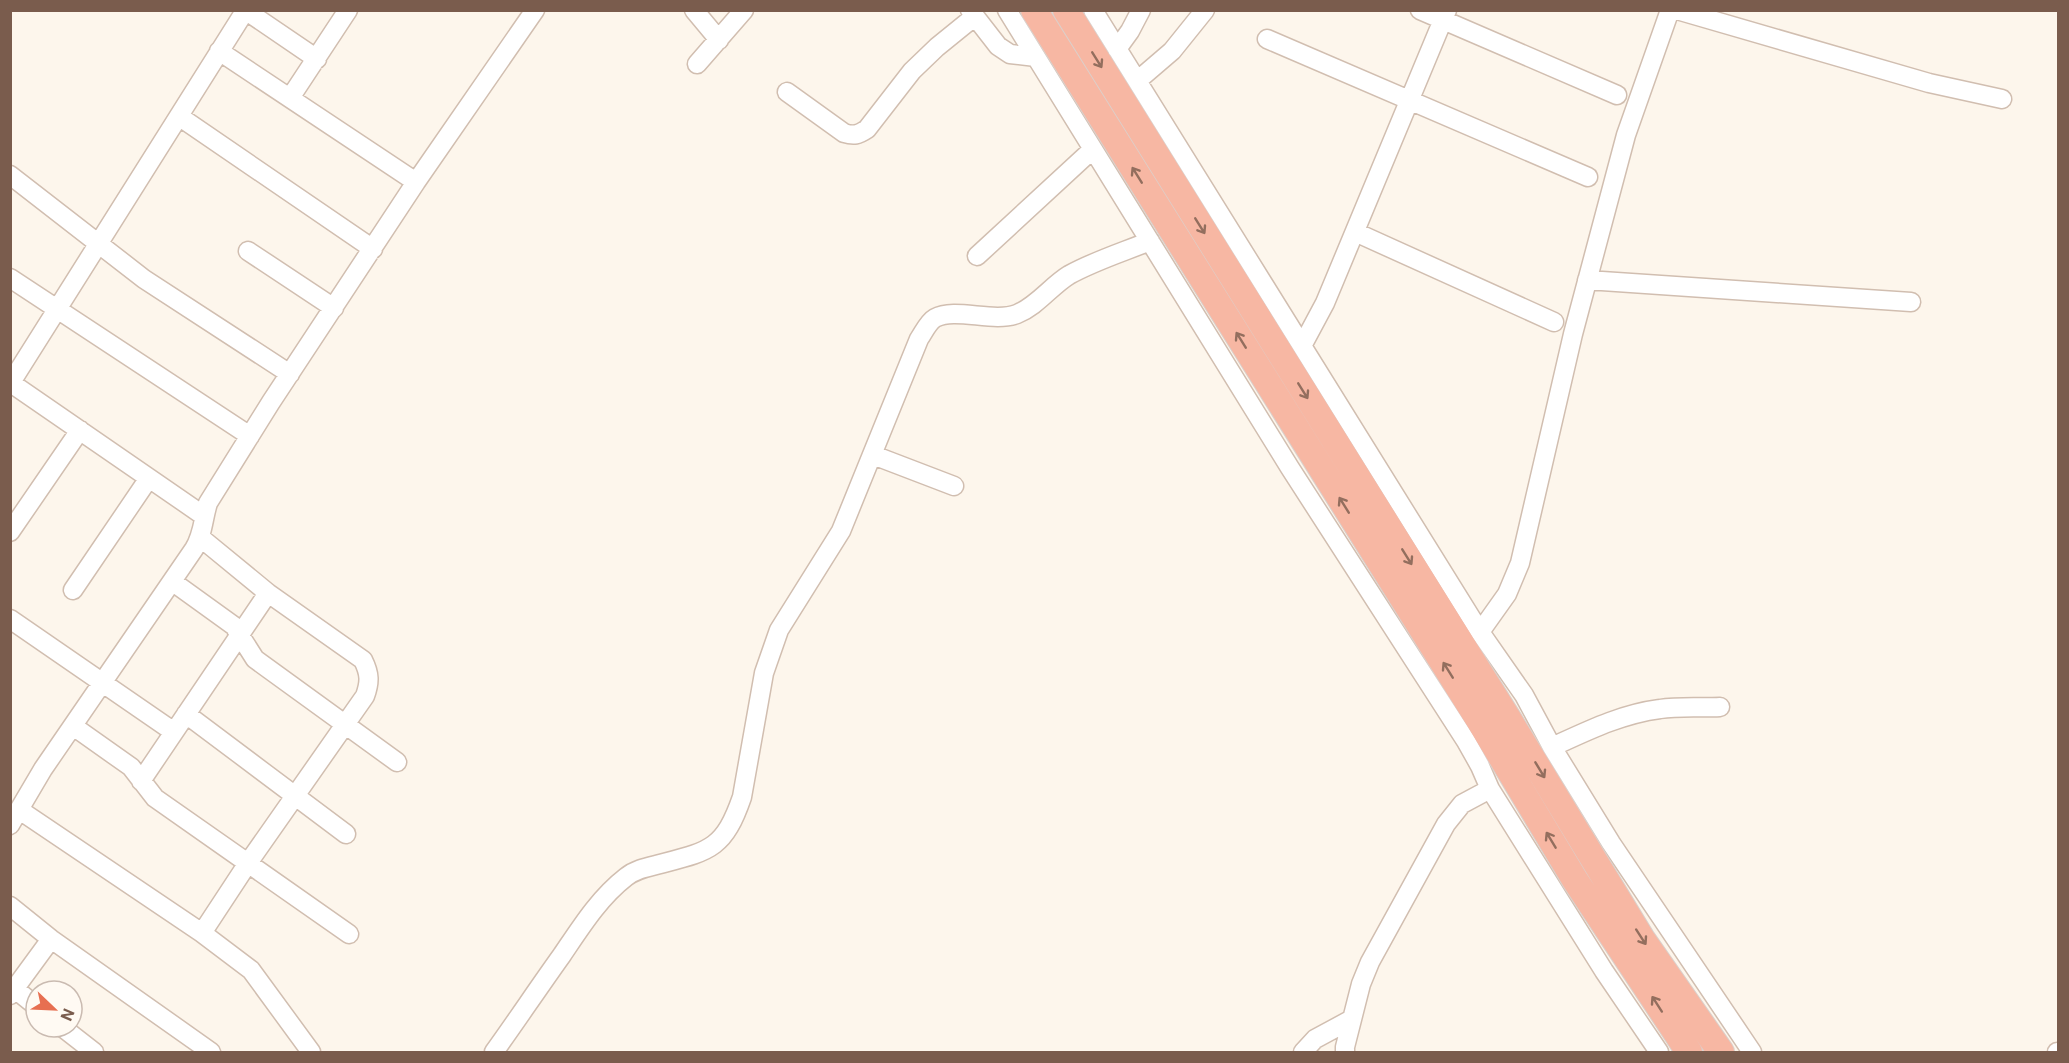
<svg xmlns="http://www.w3.org/2000/svg" width="2069" height="1063" font-family="Roboto,sans-serif">
<style>
.lines{fill:none;stroke-linecap:round;stroke-linejoin:round}
.minor-casing{stroke:#d1beb0;stroke-width:21}
.highway-casing{stroke:#dad1cd;stroke-width:28}
.minor{stroke:#fff;stroke-width:18}
.highway{stroke:#f7b7a3;stroke-width:26}
.oneway{stroke:#936e5e}
</style>
<rect width="100%" height="100%" fill="#fdf6ec"/>
<g class="lines">
<defs>
<path id="minor" d="M 245,10 L 317,59
M 694,10 L 719,40
M 970,10 L 998,46 L 1010,54 L 1036,57
M 1007,10 L 1290,468 L 1466,741 L 1480,766 L 1490,789 L 1604,971 L 1659,1052
M 1093,10 L 1480,632 L 1524,695 L 1552,747 L 1611,843 L 1752,1052
M 1420,10 L 1617,95
M 1677,10 L 1929,83 L 2002,99
M 1267,39 L 1588,177
M 1117,49 L 1130,31 L 1141,10
M 219,51 L 416,182
M 697,64 L 744,10
M 1137,81 L 1172,51 L 1205,10
M 787,92 L 844,133 C 854,136 858,135 867,129 L 912,71 L 937,47 L 974,17
M 290,98 L 348,10
M 180,117 L 373,249
M 10,175 L 144,279 L 290,374
M 1355,232 L 1554,322
M 248,251 L 334,308
M 977,256 L 1093,149
M 10,278 L 250,436
M 1587,280 L 1911,302
M 1302,346 L 1325,303 L 1447,10
M 11,383 L 204,516
M 10,384 L 245,11
M 873,455 L 954,486
M 10,532 L 80,430
M 201,538 L 268,593 L 363,660 C 370,674 370,682 365,696 L 248,863 L 202,933
M 173,582 L 234,626 L 255,659 L 397,762
M 73,590 L 149,478
M 10,619 L 174,732
M 1480,632 L 1507,594 L 1520,563 L 1573,334 L 1626,135 L 1670,10
M 186,714 L 346,834
M 73,726 L 131,767 L 155,798 L 349,934
M 1552,747 C 1587,731 1621,714 1660,709 C 1679,706 1700,708 1720,707
M 141,781 L 268,593
M 21,811 L 202,933 L 251,970 L 311,1052
M 10,825 L 43,769 L 194,549 C 203,535 203,519 208,503 L 271,402 L 416,182 L 535,10
M 10,906 L 51,939 L 211,1052
M 15,989 L 36,1006
M 10,995 L 51,939
M 62,1027 L 94,1052
M 494,1052 C 517,1020 539,987 562,955 C 581,927 599,898 626,877 C 636,869 648,867 660,864 C 710,851 724,849 742,797 L 764,673 L 779,630 L 841,531 L 919,339 C 924,332 928,322 935,318 C 955,307 993,323 1017,314 C 1037,306 1051,286 1069,275 C 1094,261 1123,252 1150,241
M 1303,1052 L 1315,1039 L 1352,1019
M 1345,1052 L 1345,1047 L 1361,984 L 1370,962 L 1446,824 L 1462,804 L 1490,789
M 2057,1052 L 2058,1052"/>
<path id="highway" d="M 1034,10 L 1479,720 L 1575,880 L 1689,1052
M 1066,10 L 1509,720 L 1642,939 L 1721,1052"/>
</defs>
<use href="#minor" class="minor-casing"/>
<use href="#highway" class="highway-casing"/>
<use href="#minor" class="minor"/>
<use href="#highway" class="highway"/>
</g>
<defs><path id="oneway-shaft" d="M-6 0H5M1.5-3L5.5 0L1.5 3" fill="none" stroke-width="1.6" stroke-linecap="round" stroke-linejoin="round" transform="scale(1.5)"/></defs>
<g class="oneway">
<use href="#oneway-shaft" transform="translate(1097 60) rotate(58)"/>
<use href="#oneway-shaft" transform="translate(1137 175) rotate(-122)"/>
<use href="#oneway-shaft" transform="translate(1200 226) rotate(58)"/>
<use href="#oneway-shaft" transform="translate(1241 340) rotate(-122)"/>
<use href="#oneway-shaft" transform="translate(1303 391) rotate(58)"/>
<use href="#oneway-shaft" transform="translate(1344 505) rotate(-122)"/>
<use href="#oneway-shaft" transform="translate(1407 557) rotate(58)"/>
<use href="#oneway-shaft" transform="translate(1448 670) rotate(-122)"/>
<use href="#oneway-shaft" transform="translate(1540 770) rotate(59)"/>
<use href="#oneway-shaft" transform="translate(1551 840) rotate(-121)"/>
<use href="#oneway-shaft" transform="translate(1641 937) rotate(57)"/>
<use href="#oneway-shaft" transform="translate(1657 1004) rotate(-123)"/>
</g>
<rect width="2069" height="1063" fill="none" stroke="#7a5c4d" stroke-width="24"/>
<g transform="translate(54 1009) rotate(113)"><circle r="28" fill="#fffaf3" stroke="#cabbb1" stroke-width="1.5"/>
<path d="M0-4.5L10 22L0 15L-10 22Z" fill="#e76f51"/>
<text y="-9" font-size="16" font-weight="bold" text-anchor="middle" fill="#7a5c4d">N</text>
</g>
</svg>
